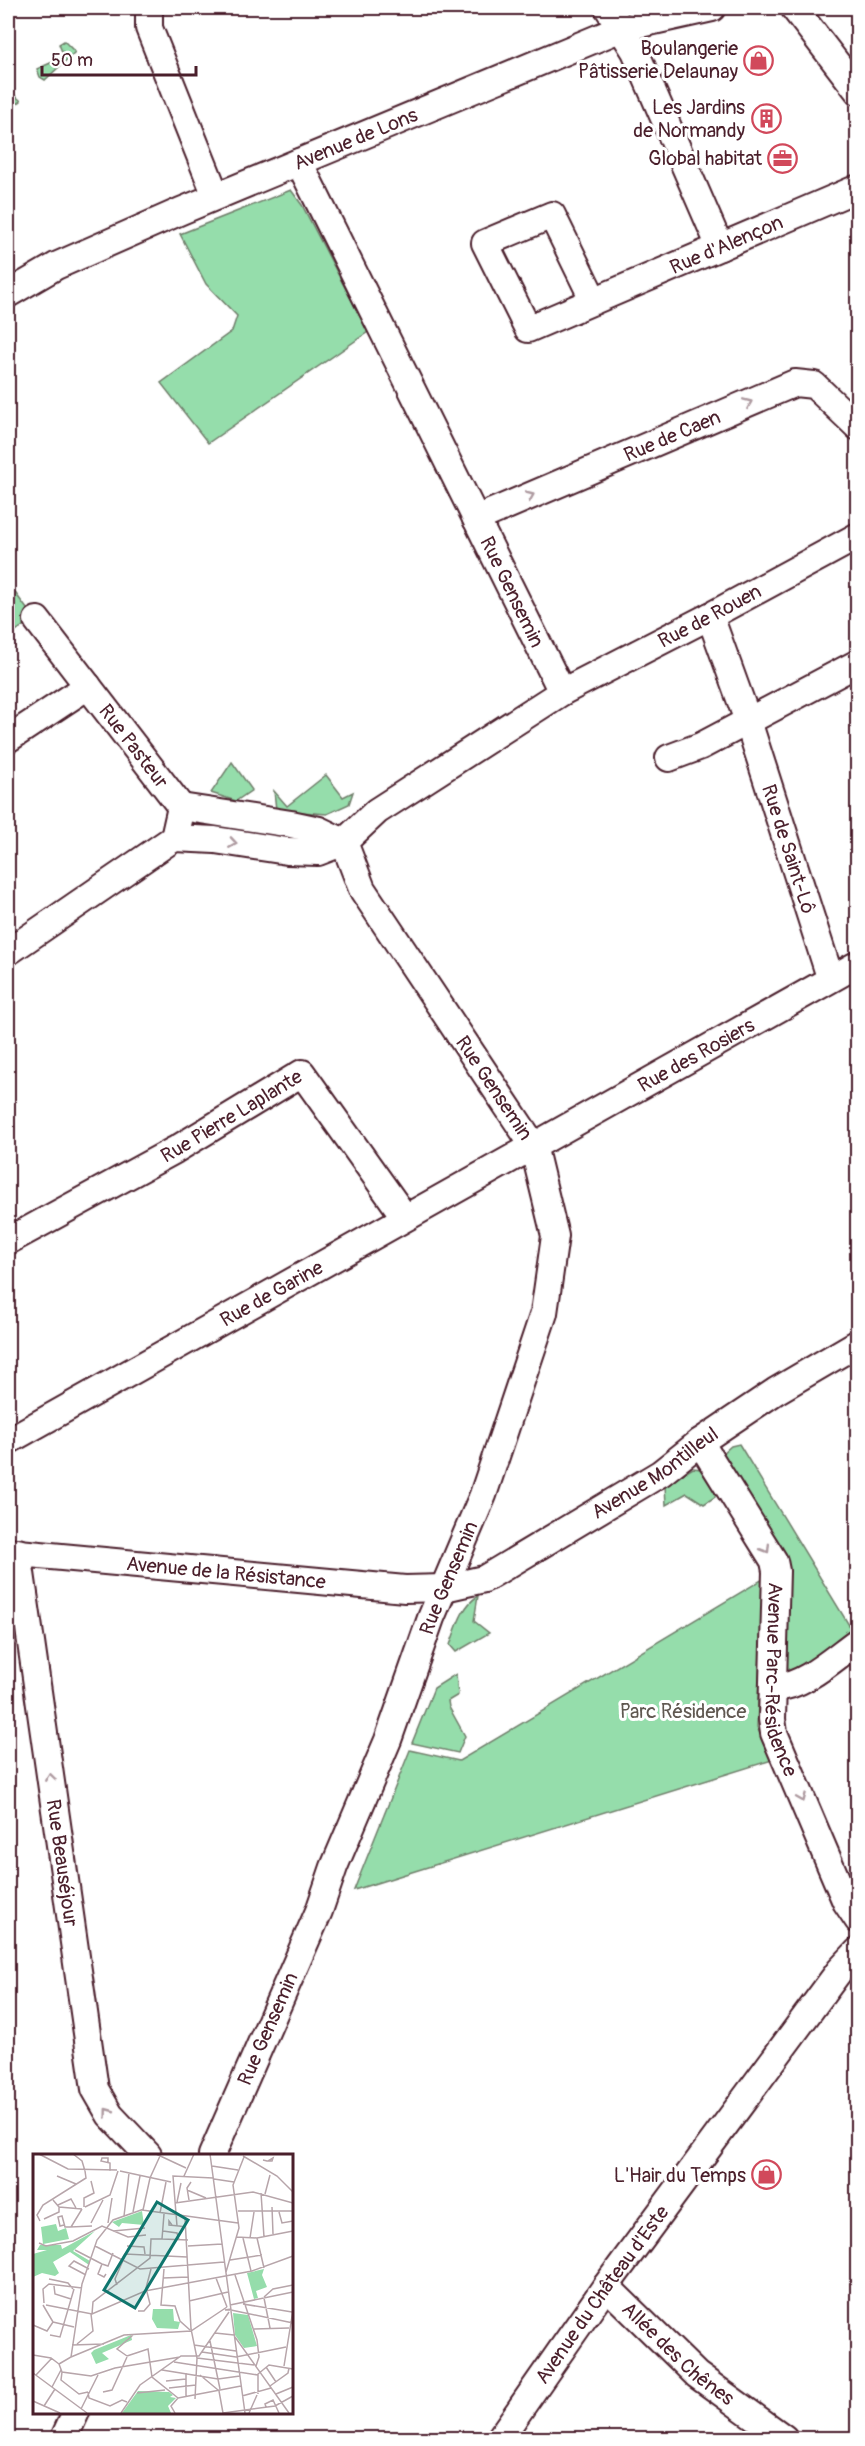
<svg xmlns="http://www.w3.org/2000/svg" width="865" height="2446" font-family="Pangolin,sans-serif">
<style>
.green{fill:#95ddab;stroke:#707e6b;stroke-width:1.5}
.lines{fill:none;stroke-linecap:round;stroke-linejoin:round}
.minor-casing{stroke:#4a1f2b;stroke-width:30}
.minor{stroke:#fff;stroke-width:26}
.oneway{stroke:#ae9aa0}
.labels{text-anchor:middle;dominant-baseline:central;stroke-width:6;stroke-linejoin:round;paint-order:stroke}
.poi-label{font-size:20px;fill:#4a1f2b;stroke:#fff;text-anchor:end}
.street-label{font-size:20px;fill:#4a1f2b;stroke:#fff}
.park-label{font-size:20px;fill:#605851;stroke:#fff}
.inset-road{fill:none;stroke:#b7a5aa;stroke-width:1.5}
.view{fill:#0f766e;fill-opacity:0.15;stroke:#0f766e;stroke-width:3}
.inset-edge{fill:none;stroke:#4a1f2b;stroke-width:3}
</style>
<rect width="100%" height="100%" fill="#fff"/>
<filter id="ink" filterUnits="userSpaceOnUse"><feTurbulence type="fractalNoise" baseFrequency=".0167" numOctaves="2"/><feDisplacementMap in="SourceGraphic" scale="12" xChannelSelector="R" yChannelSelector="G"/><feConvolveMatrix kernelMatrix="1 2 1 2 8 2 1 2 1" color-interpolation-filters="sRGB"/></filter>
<g filter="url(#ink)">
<path class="green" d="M 64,41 L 75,52 L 45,80 L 40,77 L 37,69 L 64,57 L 59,44 Z
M 8,85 L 10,91 L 21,101 L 12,108 L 8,107 Z
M 291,190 L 302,205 L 368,332 L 208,443 L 161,383 L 232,331 L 237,316 L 206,284 L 180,234 Z
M 8,583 L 27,609 L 23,626 L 8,636 Z
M 232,762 L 252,790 L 236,801 L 211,793 Z
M 326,775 L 343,797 L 353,792 L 349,804 L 327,814 L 276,810 L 274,791 L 287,806 Z
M 739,1444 L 852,1630 L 796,1670 L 788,1673 L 784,1672 L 784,1589 L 722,1454 L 731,1446 Z
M 693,1468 L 701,1469 L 715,1492 L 715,1497 L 704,1504 L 687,1493 L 666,1505 L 665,1485 Z
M 763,1579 L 757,1727 L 772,1760 L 354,1890 L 410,1750 L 459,1761 Z
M 478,1596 L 474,1621 L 489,1633 L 456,1652 L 450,1645 C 457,1627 461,1607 478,1596 Z
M 456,1674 L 458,1695 L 448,1701 L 449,1707 L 465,1736 L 458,1753 L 412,1743 L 434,1688 Z"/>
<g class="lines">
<defs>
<g id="minor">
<path d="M 149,8 L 149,28 L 216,196"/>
<path d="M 608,8 L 635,51 L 720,247"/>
<path d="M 794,8 L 858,91"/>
<path id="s1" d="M 8,294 L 56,266 L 181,211 L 581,45 L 622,28 L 712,8"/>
<path id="s2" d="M 594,301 L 552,215 L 485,243 L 528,329 L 858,188"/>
<path id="s3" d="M 476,519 L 795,383 L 814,385 L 858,427"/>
<path id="s4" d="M 710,616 L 748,721 L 830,977"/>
<path id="s5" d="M 37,620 L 181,807"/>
<path id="s6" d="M 562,692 L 710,616 L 858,536"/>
<path d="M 8,739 L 88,686"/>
<path d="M 669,758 L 701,746 L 858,663"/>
<path d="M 181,807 L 291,824 L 319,830 L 344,842"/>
<path d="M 174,838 L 215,840 L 287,851 L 318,852 L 344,842"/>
<path d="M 8,952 L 174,838 L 181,807"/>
<path id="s7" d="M 8,1241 L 175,1150 L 302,1073 L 404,1216"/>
<path id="s8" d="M 8,1441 L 858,964"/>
<path id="s9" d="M 700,1442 L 774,1561 L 776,1571 L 772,1719 L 774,1733 L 846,1902 L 858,1920"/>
<path id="s10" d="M 8,1552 L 405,1589 L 444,1588 L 484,1579 L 661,1473 L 700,1442 L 776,1391 L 858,1343"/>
<path id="s11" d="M 18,1552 L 95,2089 L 110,2115 L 148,2155"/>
<path d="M 774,1688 C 804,1687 834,1658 858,1641"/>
<path id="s12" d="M 212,2155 L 319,1911 L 334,1867 L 388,1740 L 431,1618 L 483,1495 L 544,1313 L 555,1236 L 533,1145 L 362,889 L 344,842 L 377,811 L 562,692 L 299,162"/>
<path id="s13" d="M 606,2286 L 697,2375 L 784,2438"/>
<path d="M 64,2438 L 76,2412"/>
<path id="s14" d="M 500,2438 L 606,2286 L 840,1970 L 858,1951"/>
</g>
</defs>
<use href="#minor" class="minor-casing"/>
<use href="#minor" class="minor"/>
</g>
<defs><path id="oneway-chevron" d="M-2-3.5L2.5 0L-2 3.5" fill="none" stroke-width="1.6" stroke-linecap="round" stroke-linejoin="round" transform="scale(1.5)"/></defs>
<g class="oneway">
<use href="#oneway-chevron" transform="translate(748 403) rotate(-23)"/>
<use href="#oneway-chevron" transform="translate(530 496) rotate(-23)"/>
<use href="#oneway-chevron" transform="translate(233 843) rotate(9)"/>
<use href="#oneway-chevron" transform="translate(766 1549) rotate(58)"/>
<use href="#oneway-chevron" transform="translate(50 1777) rotate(-98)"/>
<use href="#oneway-chevron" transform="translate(802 1798) rotate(67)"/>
<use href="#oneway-chevron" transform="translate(108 2112) rotate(-127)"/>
</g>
</g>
<defs>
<symbol id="shop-ring" viewBox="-11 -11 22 22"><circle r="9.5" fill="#fff" stroke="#d1495b" stroke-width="1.5"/><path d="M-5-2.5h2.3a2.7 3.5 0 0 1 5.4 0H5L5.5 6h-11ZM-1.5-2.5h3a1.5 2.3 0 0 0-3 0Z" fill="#d1495b"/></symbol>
<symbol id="building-ring" viewBox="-11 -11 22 22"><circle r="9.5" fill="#fff" stroke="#d1495b" stroke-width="1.5"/><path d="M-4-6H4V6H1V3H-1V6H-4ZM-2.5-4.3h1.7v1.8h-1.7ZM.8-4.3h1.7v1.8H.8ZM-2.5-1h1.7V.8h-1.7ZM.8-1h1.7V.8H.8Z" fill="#d1495b"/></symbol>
<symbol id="office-ring" viewBox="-11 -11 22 22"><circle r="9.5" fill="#fff" stroke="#d1495b" stroke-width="1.5"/><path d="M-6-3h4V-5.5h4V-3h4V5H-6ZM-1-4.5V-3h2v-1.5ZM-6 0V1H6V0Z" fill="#d1495b"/></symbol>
</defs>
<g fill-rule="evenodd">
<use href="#shop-ring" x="742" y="44" width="33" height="33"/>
<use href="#building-ring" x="750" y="102" width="33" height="33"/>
<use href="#office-ring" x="766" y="142" width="33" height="33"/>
<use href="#shop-ring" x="750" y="2158" width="33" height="33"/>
</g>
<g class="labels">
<g class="poi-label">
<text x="738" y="48">Boulangerie<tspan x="738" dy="23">Pâtisserie Delaunay</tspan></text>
<text x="745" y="107">Les Jardins<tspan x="745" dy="23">de Normandy</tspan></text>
<text x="762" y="158">Global habitat</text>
<text x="746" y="2175">L'Hair du Temps</text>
</g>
<g class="street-label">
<text stroke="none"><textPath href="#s1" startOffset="381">Avenue de Lons</textPath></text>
<text stroke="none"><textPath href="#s2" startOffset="480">Rue d'Alençon</textPath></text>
<text stroke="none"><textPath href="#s3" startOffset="213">Rue de Caen</textPath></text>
<text transform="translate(512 592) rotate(64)">Rue Gensemin</text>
<text stroke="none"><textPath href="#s6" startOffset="166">Rue de Rouen</textPath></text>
<text stroke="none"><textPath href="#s5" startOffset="159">Rue Pasteur</textPath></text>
<text stroke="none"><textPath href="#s4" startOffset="246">Rue de Saint-Lô</textPath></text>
<text stroke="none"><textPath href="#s8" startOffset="789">Rue des Rosiers</textPath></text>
<text transform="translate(494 1088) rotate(56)">Rue Gensemin</text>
<text stroke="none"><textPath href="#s7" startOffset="256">Rue Pierre Laplante</textPath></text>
<text stroke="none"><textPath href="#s8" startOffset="302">Rue de Garine</textPath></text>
<text stroke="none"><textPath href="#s10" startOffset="680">Avenue Montilleul</textPath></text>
<text stroke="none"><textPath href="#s10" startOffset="219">Avenue de la Résistance</textPath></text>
<text stroke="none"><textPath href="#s12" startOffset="624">Rue Gensemin</textPath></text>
<text stroke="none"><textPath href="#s9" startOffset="260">Avenue Parc-Résidence</textPath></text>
<text stroke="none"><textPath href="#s11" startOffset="314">Rue Beauséjour</textPath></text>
<text stroke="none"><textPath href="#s12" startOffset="138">Rue Gensemin</textPath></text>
<text stroke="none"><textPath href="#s14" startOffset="176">Avenue du Château d'Este</textPath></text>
<text stroke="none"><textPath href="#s13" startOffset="99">Allée des Chênes</textPath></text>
</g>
<g class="park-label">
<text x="683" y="1711">Parc Résidence</text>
</g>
</g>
<g transform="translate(33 2154)">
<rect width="260" height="260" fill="#fff"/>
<path d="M 109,57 L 111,71 L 89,69 L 86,73 L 79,68 ZM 23,70 L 25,77 L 33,74 L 36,85 L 10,90 L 8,73 ZM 62,77 L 40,97 L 57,107 L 56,111 L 37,98 L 20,108 L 26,119 L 22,122 L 9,119 L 0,123 L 0,100 L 14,96 L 4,96 L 7,91 L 28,91 L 29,95 ZM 231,115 L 229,121 L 234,133 L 223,137 L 225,144 L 221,145 L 214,119 ZM 120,155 L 140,155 L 141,167 L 147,168 L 145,175 L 124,174 L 119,165 ZM 200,159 L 215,161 L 224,192 L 211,194 L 202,181 ZM 98,181 L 99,186 L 69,199 L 76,205 L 63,210 L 58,199 L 61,196 ZM 105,237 L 136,238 L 140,241 L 137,243 L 143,244 L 135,252 L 138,259 L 89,259 Z" fill="#95ddab"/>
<path class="inset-road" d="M 6,0 L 35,15 L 84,16M 40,0 L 49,7 L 52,17M 123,0 L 153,14M 177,0 L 198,156 L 192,156 L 198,155M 210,2 L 244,22 L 260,38M 230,6 L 234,7 L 239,7 L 240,4 L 235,7M 75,8 L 75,4 L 69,4 L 68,7 L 77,9 L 77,17M 179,12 L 205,16M 87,17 L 138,28M 24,22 L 43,30M 151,22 L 161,0M 181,25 L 201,28M 154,36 L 173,44M 228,39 L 231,83M 232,40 L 237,21M 20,46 L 26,53 L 49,55M 156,46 L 154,34 L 158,28M 144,48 L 148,29M 142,49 L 220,38 L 260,49M 25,51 L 38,45 L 43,54M 51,53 L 51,44 L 61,39 L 58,27M 52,53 L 77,41 L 85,17M 239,53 L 240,80M 49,55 L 38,73 L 59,72M 109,56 L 205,69M 110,56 L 117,24 L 127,2M 205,57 L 260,57M 100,58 L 107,22M 246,58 L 249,69 L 260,67M 127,59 L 133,28M 91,62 L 96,19M 152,64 L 158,175 L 164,204 L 162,245M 11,65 L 26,58 L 26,53M 7,67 L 4,61 L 10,51 L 53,24 L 52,17M 58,69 L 70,46M 75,69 L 79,44M 31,71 L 27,72 L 25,63 L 29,62 L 32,73 L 38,73M 139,71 L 136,67 L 136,71 L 146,72 L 153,73M 144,72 L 140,22 L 180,24M 80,77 L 112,74M 130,77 L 144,79 L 146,86M 203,83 L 224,84 L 260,77M 210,84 L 218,117M 217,84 L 221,58M 224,84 L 231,114M 129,85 L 155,86M 6,89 L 13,92 L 40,87 L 69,72 L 95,83 L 113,81M 62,92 L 107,115 L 191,108M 94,92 L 111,93 L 112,100M 155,92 L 189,90M 42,96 L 69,110M 90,103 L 92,100 L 154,103M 197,106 L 229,101M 131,115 L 128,151 L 142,152 L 147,167 L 157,176M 193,118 L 206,74 L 200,31 L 211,3M 73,120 L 71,123 L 65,120 L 69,110 L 75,112 L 80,99M 53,121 L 36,112 L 41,107 L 56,115M 202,121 L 224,186 L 226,203 L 223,212M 130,124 L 155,123M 183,124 L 194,153M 16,125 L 35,129 L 40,135M 84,131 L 82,125 L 91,104M 21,132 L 22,140 L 38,145M 231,143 L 240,135 L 260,131M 231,144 L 237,174M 156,147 L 195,138M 11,149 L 10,135 L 16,130 L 49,134M 210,150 L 259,158M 10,151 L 20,168M 13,151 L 59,160 L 112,137 L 219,117 L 260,102M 197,151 L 260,138M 198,156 L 260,169M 105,157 L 111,157 L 117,150 L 113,134 L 118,115M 198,157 L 212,259M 59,160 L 60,148 L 117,104 L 118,85 L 129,85 L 131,60M 20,168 L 41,173M 0,171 L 14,177 L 20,168M 221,175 L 256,174M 182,179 L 201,181M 17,181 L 27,183 L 41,135M 202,183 L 256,259M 177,187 L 187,235M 44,190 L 60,177 L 58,160M 39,191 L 71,190M 161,191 L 203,197M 169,198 L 203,203 L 253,193M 0,201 L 18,204 L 26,210M 94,202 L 115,195 L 119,223 L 145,244M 94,202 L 84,195 L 100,181M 38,203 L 91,181 L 158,177 L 194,153M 164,204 L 221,211M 141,208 L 225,221M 26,210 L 38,203 L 49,130 L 64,86 L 80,66 L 111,55M 26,210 L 29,218 L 58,222 L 82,214 L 147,203M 251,212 L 260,156M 233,213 L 243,228M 129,216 L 185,225 L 207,222M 29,218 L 28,226 L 46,240 L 55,238M 0,219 L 54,259M 153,219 L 153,242M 3,221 L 19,204M 167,221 L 185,236M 133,227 L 153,225M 237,232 L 255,219 L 256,214M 19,233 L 28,216M 136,234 L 163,231M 186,237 L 190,259M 55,238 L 56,244 L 77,252 L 89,246 L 94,248M 70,238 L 79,236 L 94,203M 104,239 L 132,236M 225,240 L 225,220 L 236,211 L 260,215M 243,240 L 260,233M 209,242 L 238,234M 145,244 L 208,232M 0,247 L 27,259M 11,252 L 22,235M 233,253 L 232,250 L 240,246 L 246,259M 48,255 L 65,221M 88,259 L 107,231 L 148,202 L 166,202 L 196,158M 142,259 L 138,252 L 145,244M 190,259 L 242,252 L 260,242M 216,259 L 224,241"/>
<path class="view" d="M 124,48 L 155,66 L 102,154 L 71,136 Z"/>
<rect width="260" height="260" class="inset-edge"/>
</g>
<rect width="865" height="2446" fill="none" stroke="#fff" stroke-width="30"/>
<rect x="15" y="15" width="835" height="2416" fill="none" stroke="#4a1f2b" stroke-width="2" filter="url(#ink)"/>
<path d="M42 66v9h154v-9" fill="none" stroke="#4a1f2b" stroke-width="3"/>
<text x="51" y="66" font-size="18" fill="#4a1f2b" stroke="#ffffff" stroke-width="4.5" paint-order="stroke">50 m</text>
</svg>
